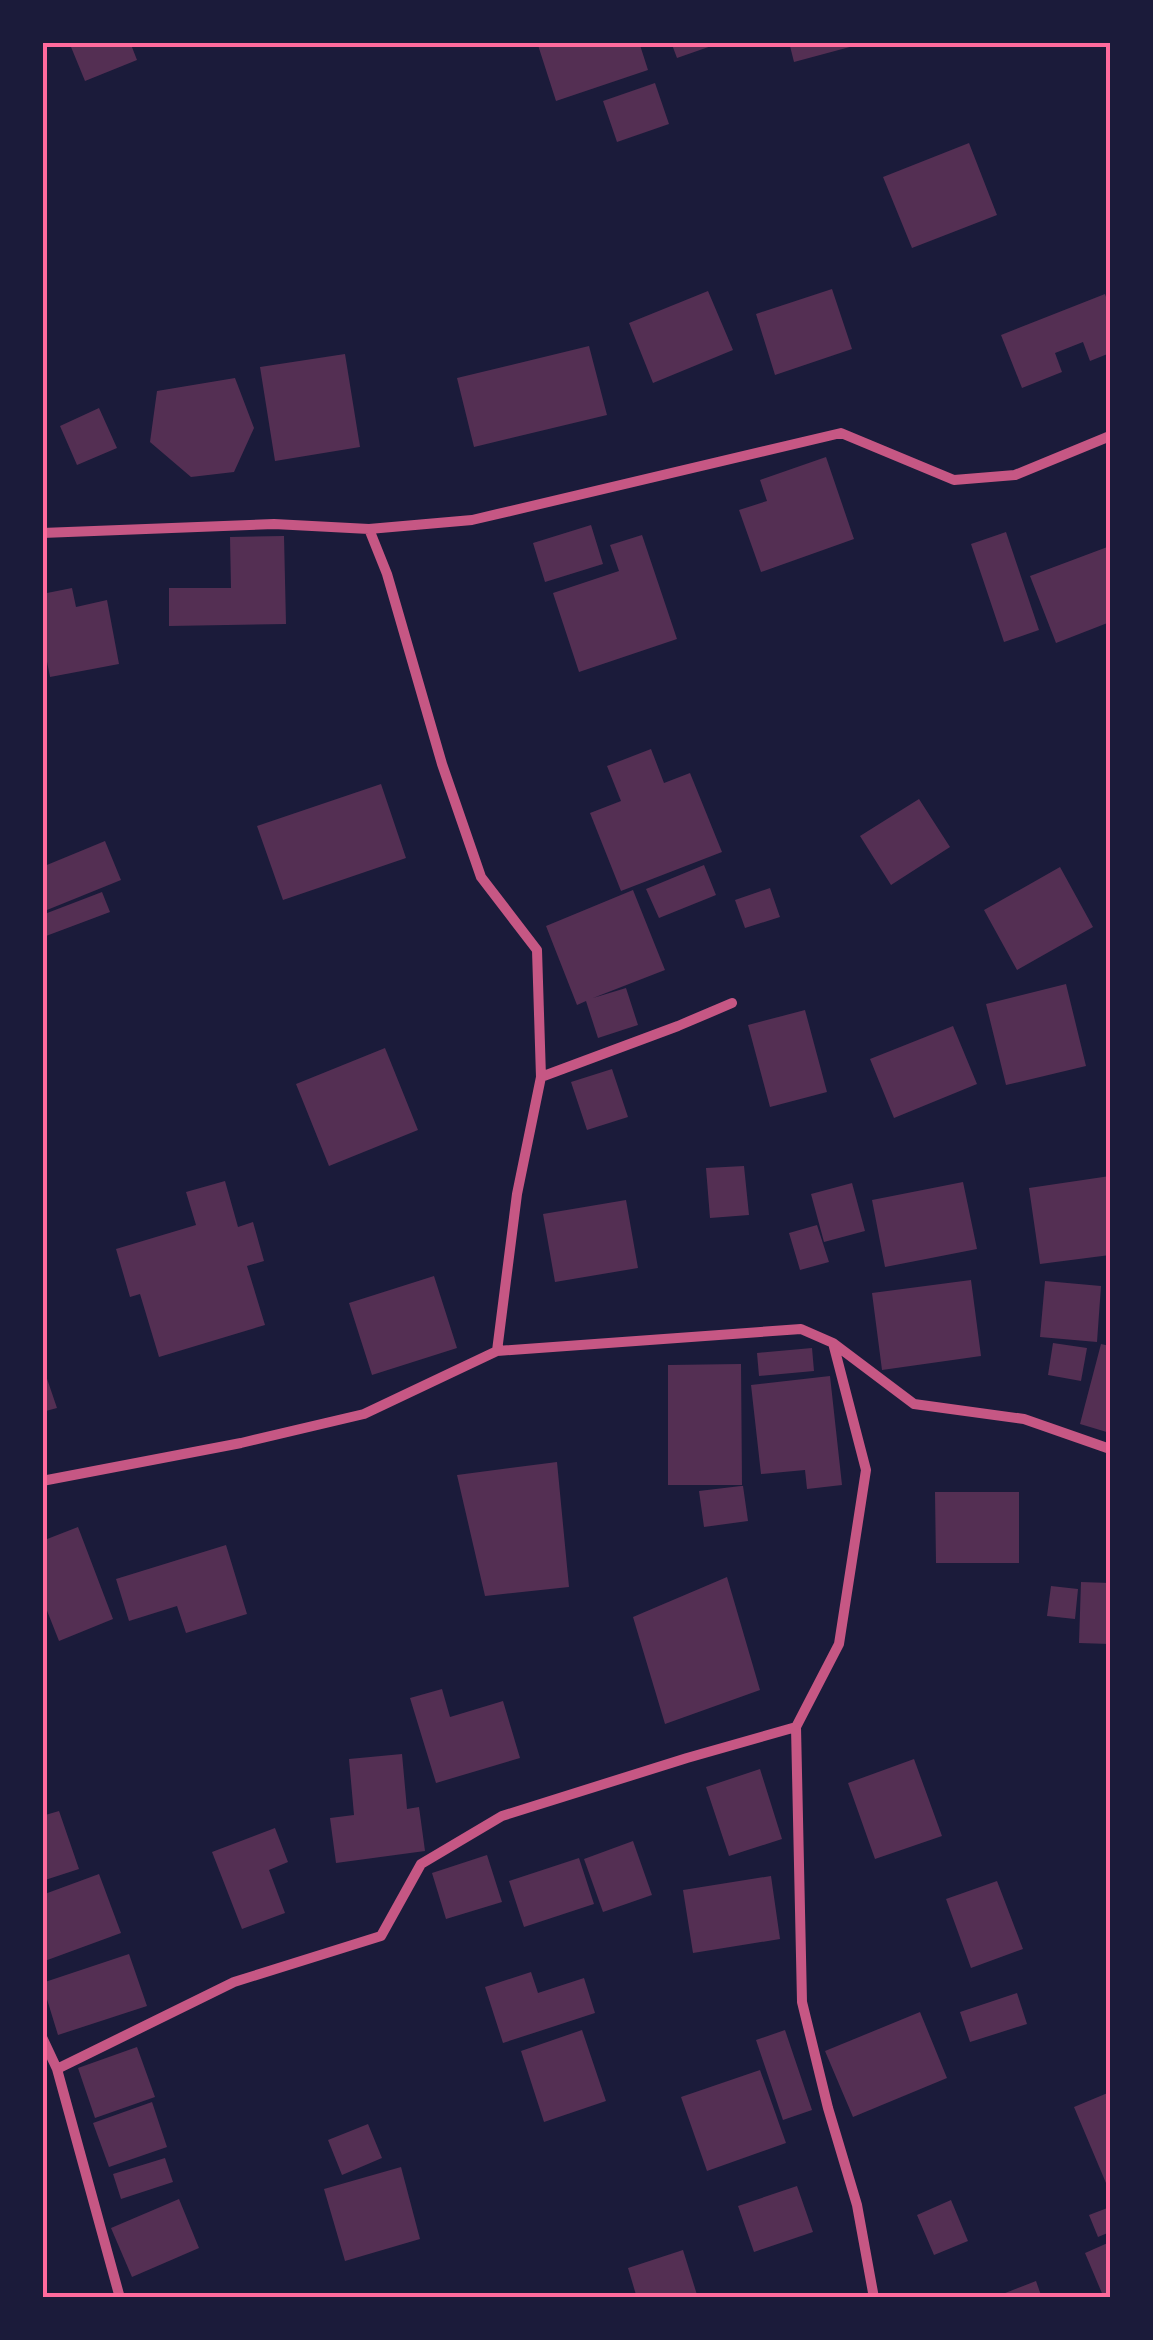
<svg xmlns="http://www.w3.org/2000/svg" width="1153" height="2340" font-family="'Titillium Web',sans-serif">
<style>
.building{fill:#542f53}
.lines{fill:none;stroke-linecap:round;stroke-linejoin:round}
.minor{stroke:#c65784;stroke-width:10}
.neatline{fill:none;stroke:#ff6b9d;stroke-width:4}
</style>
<rect width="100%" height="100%" fill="#1b1b3a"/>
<path class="building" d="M 69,42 L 130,42 L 137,60 L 85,81 Z
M 537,42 L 639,42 L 648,70 L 556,101 Z
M 671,42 L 719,42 L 720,43 L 677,58 Z
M 789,42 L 861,42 L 861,44 L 794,62 Z
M 655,83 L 669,124 L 617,142 L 603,101 Z
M 969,143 L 997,215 L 912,248 L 883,177 Z
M 832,289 L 852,349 L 775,375 L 756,314 Z
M 708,291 L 733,350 L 653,383 L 629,323 Z
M 1105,294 L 1110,308 L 1110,353 L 1090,361 L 1083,342 L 1055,353 L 1062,372 L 1022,388 L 1001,335 Z
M 589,346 L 607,415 L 474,447 L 457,378 Z
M 345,354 L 360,447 L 275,461 L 260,367 Z
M 235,378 L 254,428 L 234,472 L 191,477 L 150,442 L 157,391 Z
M 99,408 L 117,448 L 77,465 L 60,426 Z
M 826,457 L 854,539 L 761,572 L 739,510 L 767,501 L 760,480 Z
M 591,525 L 603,564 L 545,582 L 533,543 Z
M 1006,532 L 1039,630 L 1004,642 L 971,544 Z
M 642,535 L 677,639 L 579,672 L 553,593 L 619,571 L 610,545 Z
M 284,536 L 286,624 L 169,626 L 169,588 L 231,588 L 230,537 Z
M 1110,546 L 1110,622 L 1056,643 L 1030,576 Z
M 72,588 L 76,607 L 107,600 L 119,664 L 50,677 L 42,636 L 42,594 Z
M 651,749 L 664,783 L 690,773 L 722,852 L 621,891 L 590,813 L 621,801 L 607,766 Z
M 381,784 L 406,858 L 283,900 L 257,826 Z
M 919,799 L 950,847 L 891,885 L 860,836 Z
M 105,841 L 121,880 L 42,912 L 42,867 Z
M 704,865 L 716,895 L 659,918 L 646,889 Z
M 1060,867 L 1093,927 L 1017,970 L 984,910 Z
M 770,888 L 780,917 L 745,928 L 735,900 Z
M 633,890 L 665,970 L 593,998 L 626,988 L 638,1025 L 598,1038 L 586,1001 L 577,1005 L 546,926 Z
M 102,892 L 110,912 L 46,936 L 42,928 L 42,915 Z
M 1066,984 L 1086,1066 L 1006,1085 L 986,1004 Z
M 805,1010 L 827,1092 L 770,1107 L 748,1025 Z
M 953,1026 L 977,1084 L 894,1118 L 870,1059 Z
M 385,1048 L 418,1130 L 329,1166 L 296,1084 Z
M 612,1069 L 628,1117 L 587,1130 L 571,1082 Z
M 744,1166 L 749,1215 L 710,1218 L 706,1168 Z
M 1110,1176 L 1110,1255 L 1040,1264 L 1029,1188 Z
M 225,1181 L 238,1227 L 253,1222 L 264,1261 L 247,1266 L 265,1325 L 159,1357 L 140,1294 L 130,1297 L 116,1249 L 196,1225 L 186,1192 Z
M 963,1182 L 977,1249 L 885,1267 L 872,1200 Z
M 852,1183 L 865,1231 L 824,1242 L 811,1194 Z
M 626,1200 L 638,1268 L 555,1282 L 543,1214 Z
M 817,1225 L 829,1262 L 800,1270 L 789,1233 Z
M 434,1276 L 457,1348 L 372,1375 L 349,1303 Z
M 971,1280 L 981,1356 L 882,1370 L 872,1293 Z
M 1045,1281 L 1101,1286 L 1097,1342 L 1040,1337 Z
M 1053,1343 L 1087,1348 L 1081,1381 L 1048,1375 Z
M 1101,1344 L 1110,1346 L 1110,1433 L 1080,1424 Z
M 812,1348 L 814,1371 L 759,1376 L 757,1353 Z
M 42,1364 L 57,1408 L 42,1412 Z
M 741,1364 L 742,1485 L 668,1485 L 668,1365 Z
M 830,1376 L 842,1485 L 807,1489 L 805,1470 L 761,1474 L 751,1385 Z
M 557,1462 L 569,1587 L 485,1596 L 457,1475 Z
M 741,1486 L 743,1486 L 748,1521 L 704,1527 L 699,1491 Z
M 935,1492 L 1019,1492 L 1019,1563 L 936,1563 Z
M 78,1527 L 113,1619 L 59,1641 L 42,1598 L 42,1541 Z
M 226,1545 L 247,1614 L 186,1633 L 177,1606 L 129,1621 L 116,1579 Z
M 727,1577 L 760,1690 L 665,1724 L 633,1617 Z
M 1081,1582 L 1110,1583 L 1110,1644 L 1079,1643 Z
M 1051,1586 L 1078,1589 L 1075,1619 L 1047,1616 Z
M 442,1689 L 450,1717 L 503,1701 L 520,1758 L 436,1783 L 410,1698 Z
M 402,1754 L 407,1809 L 419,1807 L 425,1851 L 336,1863 L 330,1818 L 354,1815 L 349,1759 Z
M 914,1759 L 942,1836 L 875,1859 L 848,1783 Z
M 760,1769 L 782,1839 L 729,1856 L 706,1787 Z
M 59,1811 L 79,1869 L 42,1881 L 42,1816 Z
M 275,1828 L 288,1862 L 269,1870 L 285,1913 L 242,1929 L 212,1852 Z
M 633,1841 L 652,1895 L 603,1912 L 584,1859 Z
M 487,1855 L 502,1902 L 446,1919 L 432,1873 Z
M 579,1858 L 594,1904 L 524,1927 L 509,1881 Z
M 99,1874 L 121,1933 L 42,1962 L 42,1895 Z
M 771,1876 L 780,1939 L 693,1953 L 683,1890 Z
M 997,1881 L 1023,1949 L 971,1968 L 946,1899 Z
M 129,1954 L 147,2006 L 58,2035 L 42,1983 Z
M 531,1972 L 538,1993 L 584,1978 L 595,2013 L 503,2043 L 485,1987 Z
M 1017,1993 L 1027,2024 L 970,2042 L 960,2012 Z
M 920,2012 L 947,2078 L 853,2117 L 825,2051 Z
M 582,2030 L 606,2101 L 544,2122 L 521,2051 Z
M 785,2030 L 812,2110 L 783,2120 L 756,2040 Z
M 137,2047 L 155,2097 L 95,2118 L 78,2068 Z
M 760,2070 L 786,2143 L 707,2171 L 681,2097 Z
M 1110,2092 L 1110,2182 L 1106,2183 L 1074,2107 Z
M 152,2102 L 167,2147 L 109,2167 L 93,2123 Z
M 368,2124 L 382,2158 L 342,2175 L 328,2140 Z
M 165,2158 L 173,2182 L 121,2199 L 113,2174 Z
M 401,2167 L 420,2239 L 345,2261 L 324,2189 Z
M 797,2186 L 813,2232 L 754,2252 L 738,2206 Z
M 179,2199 L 199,2248 L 132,2277 L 111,2228 Z
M 951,2200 L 968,2241 L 934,2255 L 917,2215 Z
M 1110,2207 L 1110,2232 L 1098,2237 L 1089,2215 Z
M 1110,2242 L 1110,2298 L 1104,2298 L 1085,2253 Z
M 683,2250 L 698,2298 L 637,2298 L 628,2268 Z
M 1036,2281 L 1042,2298 L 995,2298 L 995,2297 Z"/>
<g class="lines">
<path class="minor" d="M 369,529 L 387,574 L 442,764 L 481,877 L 537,950 L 541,1077
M 42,533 L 274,524 L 369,529 L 472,520 L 841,433 L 954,480 L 1015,475 L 1110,436
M 497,1351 L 517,1194 L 541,1077 L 678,1026 L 732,1003
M 42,1481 L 241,1443 L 364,1414 L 497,1351 L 801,1329 L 833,1343 L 914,1404 L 1024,1419 L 1110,1449
M 796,1727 L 802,2002 L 828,2108 L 857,2205 L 874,2298
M 42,2037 L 57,2069 L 234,1982 L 381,1936 L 421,1864 L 502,1816 L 687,1758 L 796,1727 L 839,1644 L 866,1470 L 833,1343
M 57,2069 L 120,2298"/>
</g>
<rect width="1153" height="2340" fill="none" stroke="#1b1b3a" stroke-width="90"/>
<rect x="45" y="45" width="1063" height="2250" class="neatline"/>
</svg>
